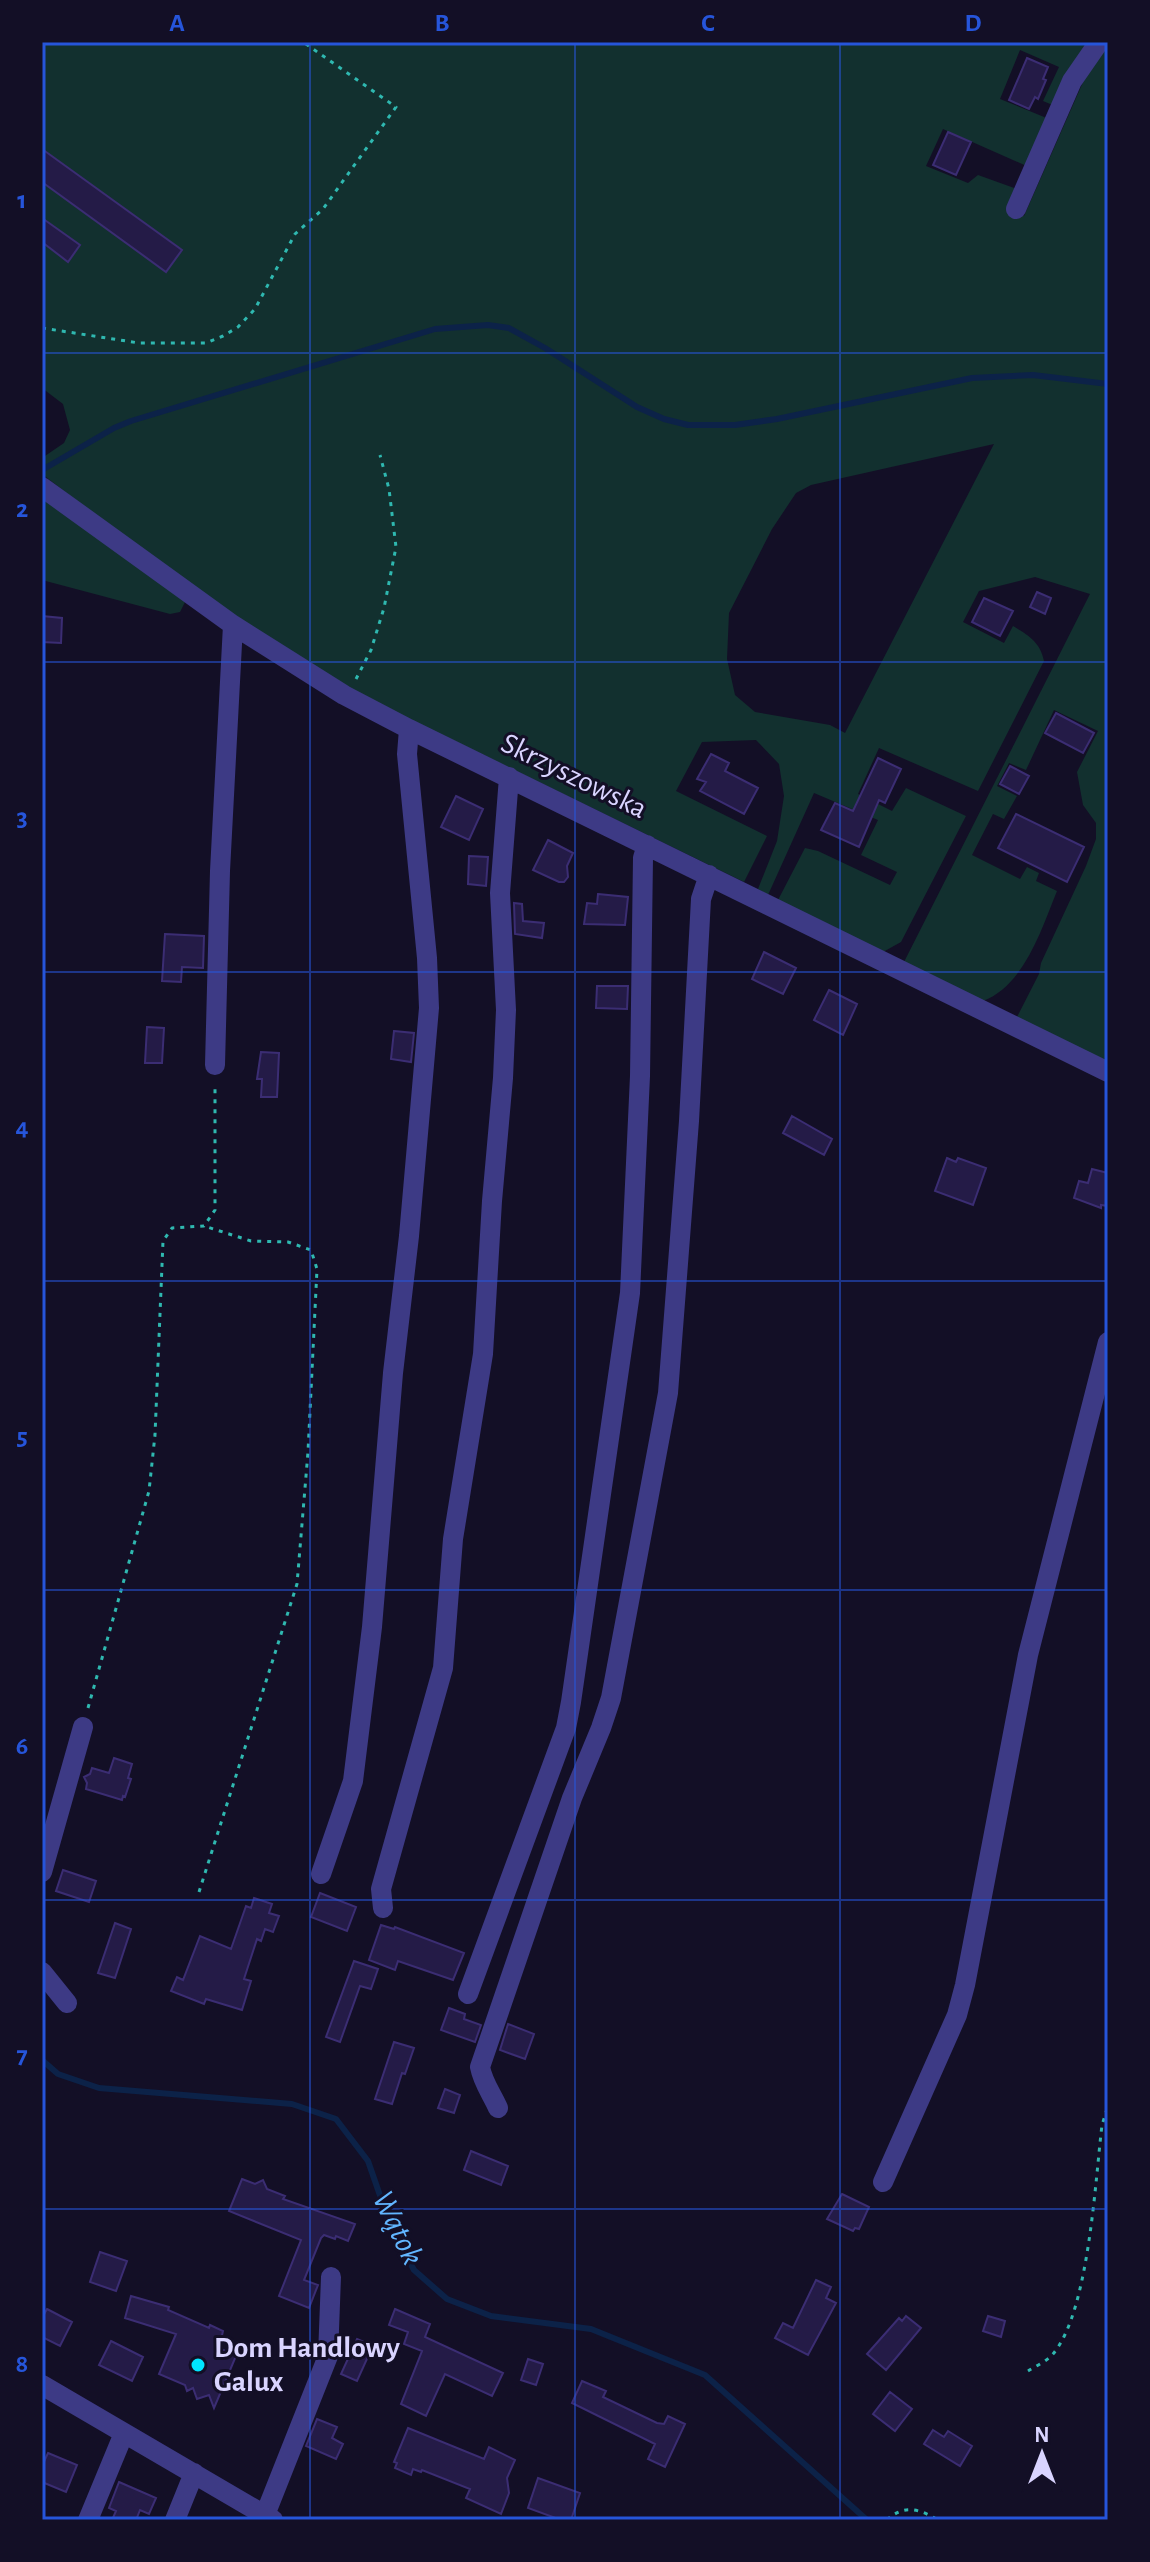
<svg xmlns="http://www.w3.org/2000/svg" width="1150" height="2562" font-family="'Alegreya Sans',sans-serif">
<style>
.green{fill:#12302f;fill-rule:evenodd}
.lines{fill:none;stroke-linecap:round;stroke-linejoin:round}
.stream{stroke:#0c2248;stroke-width:6}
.building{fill:#241b47;stroke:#3b2d73;stroke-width:2}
.path{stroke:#2fb8b0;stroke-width:3;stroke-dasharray:4 6;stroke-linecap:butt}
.minor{stroke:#3d3a85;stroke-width:20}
.grid{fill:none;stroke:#2655da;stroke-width:2;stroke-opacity:0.55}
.poi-dot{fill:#00e5ff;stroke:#130f26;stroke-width:3}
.labels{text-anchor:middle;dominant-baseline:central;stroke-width:6;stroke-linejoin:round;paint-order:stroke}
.street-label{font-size:30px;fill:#d9d4ff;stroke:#130f26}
.poi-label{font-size:30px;font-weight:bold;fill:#d9d4ff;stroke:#130f26;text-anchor:start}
.water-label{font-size:32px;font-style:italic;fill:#62b6ff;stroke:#130f26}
.neatline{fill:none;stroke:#2655da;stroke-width:3}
.grid-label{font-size:26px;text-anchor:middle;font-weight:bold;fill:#2655da}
</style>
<rect width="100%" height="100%" fill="#130f26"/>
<path class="green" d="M 42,42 L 1090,42 L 1055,106 L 1043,101 L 1059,67 L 1020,50 L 1000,99 L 1049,119 L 1029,167 L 943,129 L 926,166 L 968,183 L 978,175 L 1017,189 L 1009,210 L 1024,216 L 1091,64 L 1108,42 L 1108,1063 L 1017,1017 L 1039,974 L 1041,963 L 1086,866 L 1096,839 L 1096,823 L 1083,805 L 1077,772 L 1098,731 L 1054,710 L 1026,770 L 1009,763 L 997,786 L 1017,796 L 1004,819 L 993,814 L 972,855 L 1020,879 L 1027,867 L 1039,873 L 1036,881 L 1057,891 C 1042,928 1024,986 983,1001 L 904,962 L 1090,594 L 1035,577 L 979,591 L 963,622 L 1004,643 L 1013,626 C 1029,636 1040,642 1044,661 L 978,791 L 879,748 L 858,794 L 892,811 L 906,788 L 966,816 L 901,942 L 883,952 L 778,900 L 805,848 L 818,851 L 890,885 L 897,872 L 861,855 L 878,820 L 814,793 L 768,895 L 758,889 L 777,841 L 784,796 L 779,764 L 756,740 L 702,742 L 676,791 L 767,836 L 744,882 L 362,696 L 300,661 L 124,537 L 42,474 L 42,458 L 64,443 L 70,430 L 63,404 L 42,388 ZM 994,444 L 845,733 L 830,725 L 755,712 L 735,695 L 727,659 L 729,613 L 772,529 L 796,493 L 811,485 Z
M 42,496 L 186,600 L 180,612 L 170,614 L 42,580 Z"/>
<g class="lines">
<path class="stream" d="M 42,470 L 114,428 L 131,421 L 435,329 L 488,325 L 509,328 L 545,348 L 637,407 L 664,419 L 688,425 L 735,425 L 777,419 L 972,378 L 1033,375 L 1108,384
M 42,2060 L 58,2074 L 99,2088 L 292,2104 L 336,2119 L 368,2161 L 391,2227 L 414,2270 L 447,2299 L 491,2316 L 591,2329 L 705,2375 L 867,2520"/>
</g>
<path class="building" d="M 1027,58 L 1048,67 L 1043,79 L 1046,80 L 1038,99 L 1035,97 L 1029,109 L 1009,100 Z
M 948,132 L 971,142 L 956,175 L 933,165 Z
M 42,149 L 182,250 L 166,272 L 42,182 Z
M 42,218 L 80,245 L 68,262 L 42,242 Z
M 1037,592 L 1051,598 L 1045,614 L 1030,607 Z
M 984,598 L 1013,611 L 1000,636 L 972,622 Z
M 42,616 L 62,618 L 61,643 L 42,642 Z
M 1056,713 L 1094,733 L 1083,753 L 1045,733 Z
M 711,754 L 729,763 L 725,771 L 758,788 L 744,814 L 700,791 L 706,782 L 697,779 Z
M 878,758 L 901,769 L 885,803 L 879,800 L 859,847 L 821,830 L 835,803 L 853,811 Z
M 1010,766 L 1029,776 L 1019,794 L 1000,784 Z
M 456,796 L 483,809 L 469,840 L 441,827 Z
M 1016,814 L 1084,847 L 1067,882 L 998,848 Z
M 548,840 L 573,853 L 567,866 L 568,877 L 564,882 L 559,882 L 533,870 Z
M 469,856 L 488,857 L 486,886 L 468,884 Z
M 598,894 L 628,897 L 625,925 L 584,924 L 587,903 L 597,904 Z
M 514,903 L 522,904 L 523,921 L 544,923 L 542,938 L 515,934 Z
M 165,934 L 204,936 L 203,968 L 182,967 L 181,982 L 162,981 Z
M 764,952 L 796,968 L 783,994 L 752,979 Z
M 597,986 L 628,986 L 627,1009 L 596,1008 Z
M 829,990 L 857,1004 L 843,1035 L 814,1020 Z
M 147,1027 L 164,1028 L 162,1063 L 145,1063 Z
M 394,1031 L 414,1033 L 411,1062 L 391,1059 Z
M 261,1052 L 279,1053 L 277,1097 L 261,1097 L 262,1079 L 257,1079 Z
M 792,1116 L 832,1139 L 824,1155 L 783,1133 Z
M 947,1158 L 956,1162 L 958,1158 L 986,1168 L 973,1205 L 935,1191 Z
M 1092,1169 L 1108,1173 L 1108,1206 L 1101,1205 L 1101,1208 L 1074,1198 L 1079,1181 L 1088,1183 Z
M 114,1758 L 132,1764 L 128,1778 L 131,1779 L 125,1797 L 123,1796 L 122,1800 L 86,1789 L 87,1783 L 84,1777 L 90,1774 L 92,1768 L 109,1773 Z
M 63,1870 L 96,1881 L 89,1902 L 56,1891 Z
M 320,1893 L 356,1907 L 347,1931 L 311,1917 Z
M 254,1898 L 272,1904 L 269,1913 L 279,1916 L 273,1932 L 265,1929 L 261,1941 L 257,1939 L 244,1979 L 251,1981 L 242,2010 L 206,1999 L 204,2004 L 171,1991 L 177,1977 L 183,1980 L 200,1936 L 231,1949 L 246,1906 L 251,1908 Z
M 115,1923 L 131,1929 L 115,1978 L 98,1973 Z
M 381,1925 L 394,1929 L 395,1927 L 464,1953 L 453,1980 L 398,1961 L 395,1970 L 369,1960 Z
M 354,1961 L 378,1969 L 371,1989 L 360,1986 L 340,2042 L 326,2037 Z
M 449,2008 L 465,2014 L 464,2019 L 481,2025 L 475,2042 L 441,2030 Z
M 508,2024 L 534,2034 L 525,2059 L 500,2050 Z
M 394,2042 L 414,2048 L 405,2074 L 402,2073 L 392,2104 L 375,2099 Z
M 445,2089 L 460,2095 L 454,2113 L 438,2108 Z
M 471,2151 L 508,2166 L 501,2185 L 464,2170 Z
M 242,2179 L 255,2184 L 263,2180 L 267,2189 L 285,2196 L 283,2199 L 355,2224 L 348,2241 L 336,2236 L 335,2239 L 324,2235 L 321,2238 L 304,2280 L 318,2285 L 309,2308 L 279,2296 L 301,2240 L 229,2211 Z
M 842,2194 L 869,2207 L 859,2229 L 855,2228 L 853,2231 L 827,2219 Z
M 100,2252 L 127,2261 L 116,2291 L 90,2282 Z
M 816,2280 L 831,2287 L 826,2298 L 836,2303 L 808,2355 L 775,2338 L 783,2323 L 793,2328 Z
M 131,2296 L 169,2307 L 168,2310 L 209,2328 L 210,2325 L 223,2331 L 219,2348 L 236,2356 L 214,2408 L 209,2395 L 197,2399 L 193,2388 L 187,2391 L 185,2385 L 159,2374 L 176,2334 L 125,2318 Z
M 47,2309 L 72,2322 L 60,2346 L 42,2337 L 42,2318 Z
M 395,2309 L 430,2324 L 425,2337 L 503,2373 L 492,2396 L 445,2374 L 426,2416 L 401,2404 L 422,2351 L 404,2344 L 408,2332 L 389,2325 Z
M 906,2316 L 921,2328 L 886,2370 L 867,2354 L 899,2318 L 902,2321 Z
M 988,2316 L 1005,2321 L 1001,2337 L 983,2331 Z
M 357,2339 L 371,2345 L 369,2349 L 371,2350 L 357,2381 L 341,2374 Z
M 111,2341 L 143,2357 L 132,2381 L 99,2365 Z
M 528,2359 L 543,2364 L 536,2385 L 521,2380 Z
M 582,2381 L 606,2391 L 603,2397 L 657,2423 L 664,2424 L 668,2416 L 685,2424 L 665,2467 L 648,2459 L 655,2444 L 572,2403 Z
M 890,2392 L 912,2409 L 895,2431 L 873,2414 Z
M 317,2419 L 337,2427 L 332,2438 L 343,2444 L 336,2459 L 306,2446 Z
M 408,2428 L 484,2459 L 489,2447 L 515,2460 L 507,2478 L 509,2493 L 501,2514 L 466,2498 L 470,2489 L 422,2470 L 421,2472 L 413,2469 L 411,2475 L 395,2468 L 397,2463 L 394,2462 Z
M 933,2430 L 944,2437 L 948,2431 L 972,2446 L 960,2466 L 924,2444 Z
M 48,2453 L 77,2465 L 66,2492 L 42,2482 L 42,2466 Z
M 538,2478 L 580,2493 L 571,2520 L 561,2520 L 528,2508 Z
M 119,2482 L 156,2498 L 149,2514 L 140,2510 L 136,2520 L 112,2520 L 116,2511 L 109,2508 Z"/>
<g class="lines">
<path class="path" d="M 42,328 L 139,343 L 206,343 L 223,336 L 238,327 L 255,309 L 295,234 L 323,209 L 396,107 L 303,42
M 356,679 L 371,650 L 384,608 L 396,547 L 389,489 L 380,455
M 88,1708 L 149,1491 L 155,1435 L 163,1241 L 172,1228 L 204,1226 L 215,1210 L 215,1085
M 199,1892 L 297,1584 L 308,1452 L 317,1269 L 311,1250 L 288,1242 L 251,1241 L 204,1226
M 1028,2371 C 1036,2366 1047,2361 1053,2354 C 1089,2311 1095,2182 1102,2125 L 1108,2106
M 887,2520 C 904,2504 920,2509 938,2520"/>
<path class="minor" d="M 1016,209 L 1072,81 L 1099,42
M 42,487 L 233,625 L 344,695 L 409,729 L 1108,1072
M 215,1065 L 220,871 L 233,625
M 42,1872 L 83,1727
M 321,1874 L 353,1781 L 372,1627 L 393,1373 L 409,1236 L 429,1008 L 427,958 L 407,754 L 409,729
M 383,1908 L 381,1889 L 443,1668 L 453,1539 L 483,1354 L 492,1201 L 503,1078 L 506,1010 L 500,893 L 509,777
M 42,1972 L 67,2003
M 468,1994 L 566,1728 L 571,1702 L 630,1293 L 640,1076 L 643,858 L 647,845
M 498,2108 C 492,2094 483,2083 480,2067 L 572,1798 L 601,1728 L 611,1698 L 668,1393 L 689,1121 L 701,899 L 709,875
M 883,2182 L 957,2015 L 965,1985 L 1028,1655 L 1108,1342
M 42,2385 L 273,2520
M 88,2520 L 124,2433
M 175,2520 L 194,2473
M 263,2520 L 328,2356 L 331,2277"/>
</g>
<path class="grid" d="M 310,42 L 310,2520M 575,42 L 575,2520M 840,42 L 840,2520M 42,353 L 1108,353M 42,662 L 1108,662M 42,972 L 1108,972M 42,1281 L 1108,1281M 42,1590 L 1108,1590M 42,1900 L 1108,1900M 42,2209 L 1108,2209"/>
<circle class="poi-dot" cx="198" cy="2365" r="8"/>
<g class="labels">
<g class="street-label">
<text transform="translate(574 776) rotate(26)">Skrzyszowska</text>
</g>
<g class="poi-label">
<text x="214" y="2348">Dom Handlowy<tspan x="214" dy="34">Galux</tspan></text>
</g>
<g class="water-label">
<text transform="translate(398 2228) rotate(64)">Wątok</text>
</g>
</g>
<rect width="1150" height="2562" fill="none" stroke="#130f26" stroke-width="88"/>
<g transform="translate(1042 2454)" stroke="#130f26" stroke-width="6" paint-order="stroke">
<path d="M0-6L14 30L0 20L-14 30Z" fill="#d9d4ff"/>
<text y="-12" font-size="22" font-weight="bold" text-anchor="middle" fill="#d9d4ff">N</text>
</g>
<rect x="44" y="44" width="1062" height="2474" class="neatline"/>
<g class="grid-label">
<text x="177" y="31">A</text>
<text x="442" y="31">B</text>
<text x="708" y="31">C</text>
<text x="973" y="31">D</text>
<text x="22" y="208">1</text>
<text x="22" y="517">2</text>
<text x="22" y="826">3</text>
<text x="22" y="1135">4</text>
<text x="22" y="1445">5</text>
<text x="22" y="1754">6</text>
<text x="22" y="2063">7</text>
<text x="22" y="2372">8</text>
</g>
</svg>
